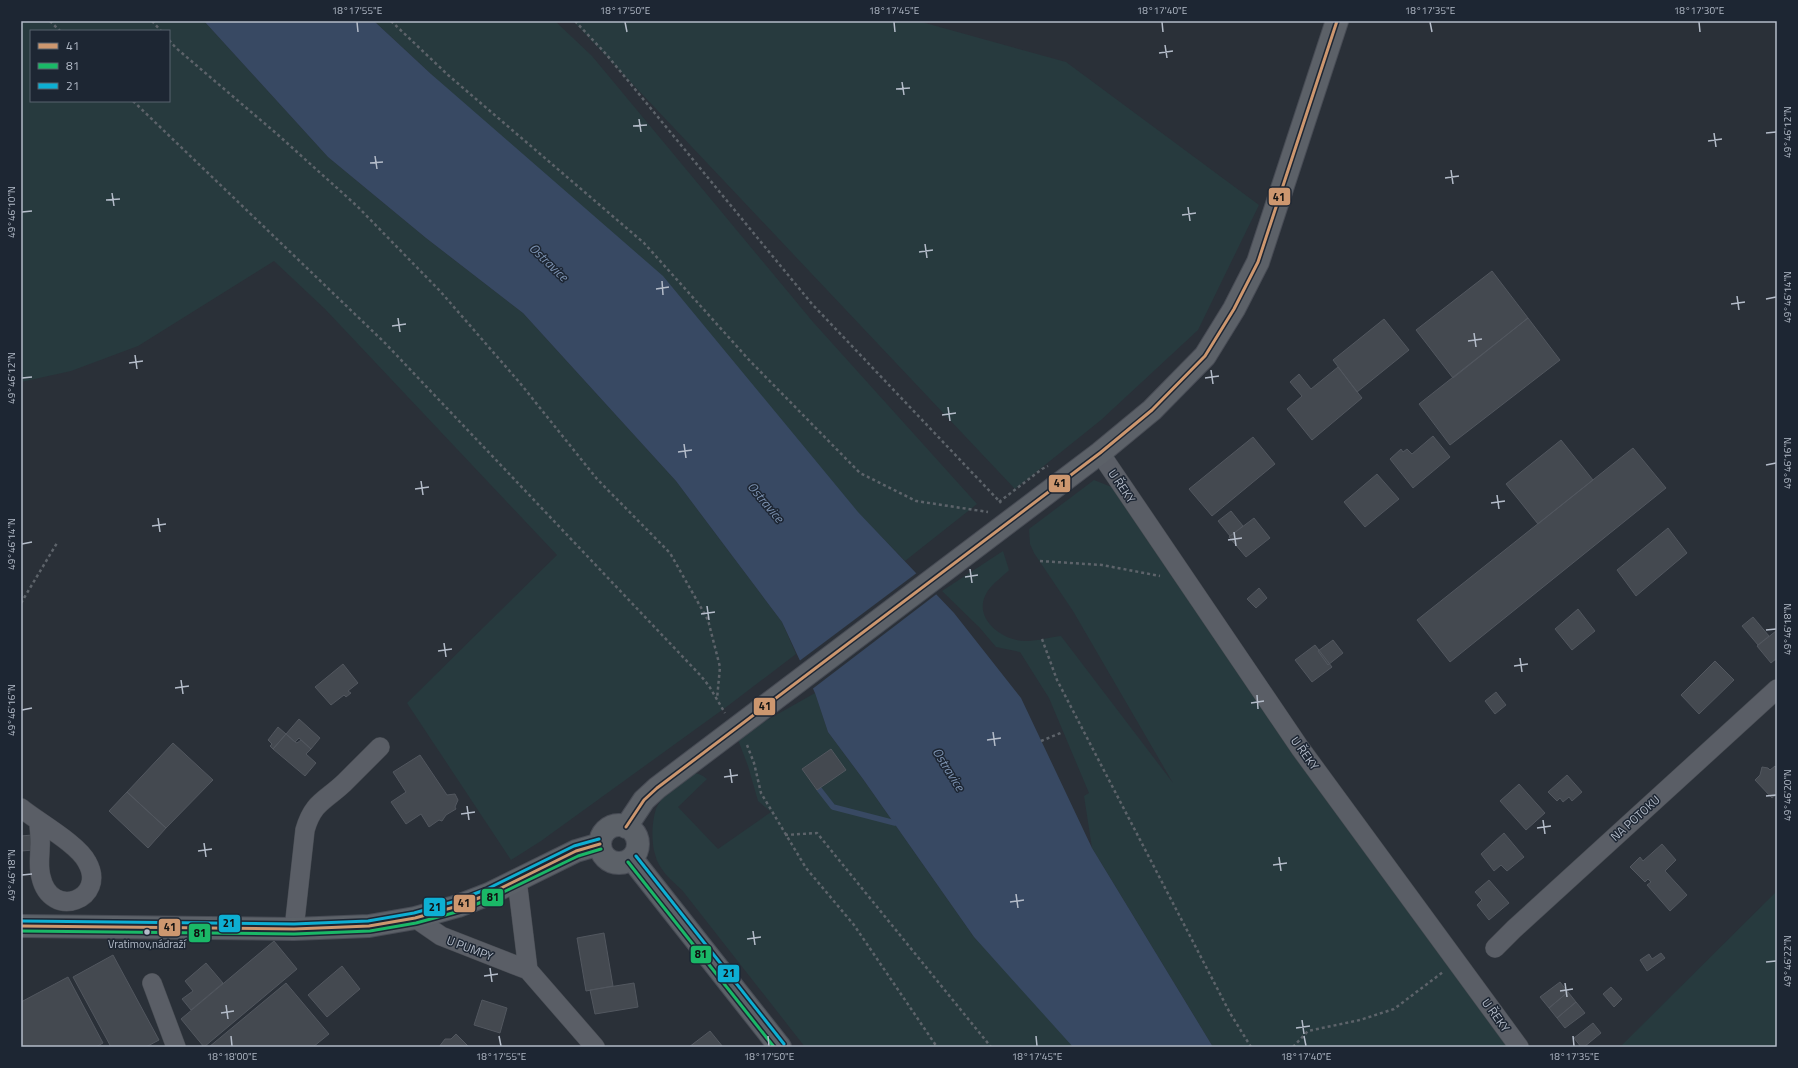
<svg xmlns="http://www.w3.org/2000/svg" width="1798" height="1068" font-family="'Titillium Web',sans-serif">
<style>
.green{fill:#273a3e;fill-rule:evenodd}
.water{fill:#384963}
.pier{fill:#2a3038}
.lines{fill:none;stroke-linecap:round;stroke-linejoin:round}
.stream{stroke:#384963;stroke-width:5.5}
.building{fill:#444950;stroke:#52575f}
.minor-casing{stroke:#484c53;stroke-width:20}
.major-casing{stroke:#484c55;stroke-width:24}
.path{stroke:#5d636a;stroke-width:2.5;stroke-dasharray:3 3;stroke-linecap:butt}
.minor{stroke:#5a5e66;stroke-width:19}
.major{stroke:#5c6168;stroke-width:22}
.bus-1-casing{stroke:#1d2633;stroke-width:6}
.bus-2-casing{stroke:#1d2633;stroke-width:6}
.bus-3-casing{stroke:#1d2633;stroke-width:6}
.bus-1{stroke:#cd976f;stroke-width:3}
.bus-2{stroke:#1ab867;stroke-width:3}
.bus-3{stroke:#0dafd3;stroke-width:3}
.ticks{fill:none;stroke:#b4bcc9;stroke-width:1.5}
.bus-dot{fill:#b4bcc9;stroke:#1d2633;stroke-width:1.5}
.labels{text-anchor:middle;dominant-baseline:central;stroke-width:3;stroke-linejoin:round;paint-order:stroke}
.bus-label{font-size:11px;fill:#b4bcc9;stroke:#1d2633}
.street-label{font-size:12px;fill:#b4bcc9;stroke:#1d2633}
.water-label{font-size:13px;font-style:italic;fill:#7c92b1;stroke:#1d2633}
.line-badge{stroke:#1d2633;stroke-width:1.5}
.pale-badge-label{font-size:11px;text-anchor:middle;font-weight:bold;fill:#111}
.neatline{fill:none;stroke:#b4bcc9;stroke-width:1.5}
.ticks-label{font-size:10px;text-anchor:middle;fill:#b4bcc9}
</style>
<rect width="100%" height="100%" fill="#2a3038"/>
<path class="green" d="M 21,21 L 204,21 L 328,157 L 426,238 L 523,313 L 676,481 L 782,622 L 796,654 L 729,705 L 541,841 L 511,860 L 407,703 L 557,555 L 325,309 L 274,261 L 138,346 L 71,371 L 21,382 ZM 31,31 L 169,31 L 169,101 L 31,101 Z
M 374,21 L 555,21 L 592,56 L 813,322 L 977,504 L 905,561 L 431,74 Z
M 573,21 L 918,21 L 1066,62 L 1259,205 L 1198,330 L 1101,420 L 1015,489 Z
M 1094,480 L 1114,488 L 1518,1047 L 1213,1047 L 1092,848 L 1084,796 L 1089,793 L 1049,698 L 1020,652 L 996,647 L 980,628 L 942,591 L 1003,551 L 1009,570 C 1002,577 992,584 987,592 C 971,618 1003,642 1027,641 C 1038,641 1050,637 1061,636 L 1173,783 L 1073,611 L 1034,553 L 1030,544 L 1029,529 Z
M 815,693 L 828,732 L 863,779 L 974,937 L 1076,1047 L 805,1047 L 682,890 C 671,880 658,869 655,854 C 651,842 652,821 656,809 C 660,799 680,777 690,774 C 697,772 702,775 707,779 L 678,807 L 718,849 L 771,812 L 758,801 L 748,766 L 737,737 Z
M 1777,891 L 1777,1047 L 1620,1047 Z"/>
<path class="water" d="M 204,21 L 374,21 L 431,74 L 663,276 L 858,512 L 954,613 L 1021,698 L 1092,848 L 1213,1047 L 1073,1047 L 974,937 L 863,779 L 828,732 L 815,693 L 782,622 L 676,481 L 523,313 L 426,238 L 328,157 Z"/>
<path class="pier" d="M 918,572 L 938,593 L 811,690 L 798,662 Z"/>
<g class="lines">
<path class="stream" d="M 819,789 L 833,807 L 895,823"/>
</g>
<path class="building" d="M 1492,271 L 1528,318 L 1453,378 L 1416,330 Z
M 1528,318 L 1560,360 L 1450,445 L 1419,404 Z
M 1384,319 L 1409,350 L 1357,392 L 1333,360 Z
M 1338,367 L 1362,398 L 1312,440 L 1287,409 L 1302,396 L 1290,382 L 1299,374 L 1311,389 Z
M 1433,436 L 1450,457 L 1413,488 L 1390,459 L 1401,449 L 1403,452 L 1407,449 L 1412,454 Z
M 1253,437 L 1275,464 L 1212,516 L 1189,489 Z
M 1561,440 L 1593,480 L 1538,524 L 1506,484 Z
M 1633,448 L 1666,488 L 1450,662 L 1417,620 Z
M 1377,474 L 1399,499 L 1365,527 L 1344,502 Z
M 1231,511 L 1243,526 L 1230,536 L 1218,521 Z
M 1254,518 L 1270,538 L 1246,557 L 1229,537 Z
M 1668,528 L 1687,553 L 1636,596 L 1617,570 Z
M 1259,588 L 1267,598 L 1256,608 L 1247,599 Z
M 1578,609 L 1595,631 L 1572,650 L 1555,629 Z
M 1753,617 L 1769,636 L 1758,645 L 1742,626 Z
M 1776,631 L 1777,632 L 1777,658 L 1771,663 L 1757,646 Z
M 1333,640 L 1343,653 L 1328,665 L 1318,651 Z
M 1315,645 L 1332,667 L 1312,682 L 1295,660 Z
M 1715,661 L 1734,680 L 1699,714 L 1681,695 Z
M 343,664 L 358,683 L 348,691 L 351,693 L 346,697 L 344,695 L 331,705 L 315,687 Z
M 1496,692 L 1506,705 L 1495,714 L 1485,701 Z
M 299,719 L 320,738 L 311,749 L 299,738 L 295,742 L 286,734 Z
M 278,727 L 286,734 L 273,749 L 270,746 L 272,744 L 268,740 Z
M 286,734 L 295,742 L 297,743 L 301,740 L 311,749 L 306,754 L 316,763 L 305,776 L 273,749 Z
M 173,743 L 213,780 L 166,828 L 127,792 Z
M 831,749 L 846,770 L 817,790 L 802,769 Z
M 420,755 L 447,795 L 455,794 L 458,800 L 455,807 L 456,809 L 446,815 L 442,821 L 439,820 L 429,827 L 421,814 L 406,824 L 391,802 L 406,792 L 393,772 Z
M 1775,766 L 1777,768 L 1777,794 L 1772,798 L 1755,780 L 1760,775 L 1762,767 L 1768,768 L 1770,770 Z
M 1567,775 L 1582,792 L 1572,801 L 1569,797 L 1563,802 L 1560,798 L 1557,801 L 1548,792 Z
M 1519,784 L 1545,813 L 1526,830 L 1500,801 Z
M 127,792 L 166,828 L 148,848 L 109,811 Z
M 1504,833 L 1524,857 L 1507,871 L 1501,865 L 1494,871 L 1481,854 Z
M 32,835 L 34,850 L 21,851 L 21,836 Z
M 1662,844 L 1676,860 L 1665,871 L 1687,895 L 1670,911 L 1647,885 L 1651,882 L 1648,879 L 1645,882 L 1630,867 L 1640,857 L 1643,861 Z
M 1489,880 L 1509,903 L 1489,920 L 1477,905 L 1482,900 L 1475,892 Z
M 604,933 L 613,986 L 586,991 L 577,938 Z
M 274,941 L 297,969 L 204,1047 L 181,1019 Z
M 1661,953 L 1665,958 L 1647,971 L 1640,960 L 1649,954 L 1652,959 Z
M 113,955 L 159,1040 L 146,1047 L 111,1047 L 73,977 Z
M 206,963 L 223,983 L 191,1010 L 182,999 L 193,991 L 185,981 Z
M 342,966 L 360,989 L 327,1017 L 308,995 Z
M 68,977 L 103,1043 L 96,1047 L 21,1047 L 21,1002 Z
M 1560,982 L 1568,992 L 1549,1008 L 1540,997 Z
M 286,983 L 329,1034 L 313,1047 L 209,1047 Z
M 634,983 L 638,1007 L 595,1014 L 590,990 Z
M 1611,987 L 1622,999 L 1614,1007 L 1603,994 Z
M 1568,992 L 1576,1002 L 1557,1018 L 1549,1008 Z
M 482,1000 L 507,1008 L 500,1033 L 474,1025 Z
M 1576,1002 L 1585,1013 L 1565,1028 L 1557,1018 Z
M 1593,1023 L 1601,1033 L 1584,1047 L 1581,1047 L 1574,1038 Z
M 710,1031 L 723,1047 L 689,1047 Z
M 456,1034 L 469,1047 L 439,1047 L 445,1039 L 451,1039 Z"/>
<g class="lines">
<defs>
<path id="minor" d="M 1100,453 L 1300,748 L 1519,1047
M 21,808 C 38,822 78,844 87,862 C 108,899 51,921 41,877 C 38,867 40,857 40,847 C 41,839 39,830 39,822
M 517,880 L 528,970 L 595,1047
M 415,918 L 441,936 L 528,970
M 294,929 L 305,830 C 313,802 325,801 344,783 C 356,771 368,759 380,747
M 1495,948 L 1514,929 L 1777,689
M 152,983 L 176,1047"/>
<path id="major" d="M600 844a19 19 0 1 1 38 0a19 19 0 1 1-38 0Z
M 626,827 L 644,800 L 657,788 L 1100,453 L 1152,410 L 1205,356 L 1234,309 L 1258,262 L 1337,21
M 632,859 L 780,1047
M 21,926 L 294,929 L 369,926 L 415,918 L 458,906 L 489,894 L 576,851 L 600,844"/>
</defs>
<use href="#minor" class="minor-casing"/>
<use href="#major" class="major-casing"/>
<path class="path" d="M 50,21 L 60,31
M 152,21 L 161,31
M 391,21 L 448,75 L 644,243 L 750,361 L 860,473 L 916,501 L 988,512
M 575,21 L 606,54 L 812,304 L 1001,503
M 169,40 L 176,48 L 277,134 L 357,206 L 440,291 L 520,383 L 597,479 L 670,553 L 708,620 L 720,667 L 717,699
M 133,101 L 385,343 L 701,676 L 709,686 L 725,713
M 999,502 L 1042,469 L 1048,466
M 1040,561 L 1102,565 L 1160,576
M 21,603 L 57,543
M 1042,639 L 1057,680 L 1230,1013 L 1251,1047
M 1041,741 L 1063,732
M 747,745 L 754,763 L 761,793 L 806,868 L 854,925 L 937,1047
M 785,835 L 817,833 L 991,1047
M 1293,1047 L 1308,1031 L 1360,1020 L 1394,1009 L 1443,972"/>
<use href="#minor" class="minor"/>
<use href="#major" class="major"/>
<defs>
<path id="bus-1" d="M 626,827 L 644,800 L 657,788 L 1100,453 L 1152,410 L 1205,356 L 1234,309 L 1258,262 L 1337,21
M 21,926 L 294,929 L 369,926 L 415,918 L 458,906 L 489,894 L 576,851 L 600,844"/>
<path id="bus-2" d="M 628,862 L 774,1047
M 21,931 L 294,934 L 370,931 L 416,923 L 460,911 L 491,898 L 578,856 L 601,849"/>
<path id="bus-3" d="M 636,856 L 784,1044
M 21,921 L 294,924 L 368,921 L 414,913 L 456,901 L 487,889 L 574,846 L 599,839"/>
</defs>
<use href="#bus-1" class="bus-1-casing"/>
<use href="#bus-2" class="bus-2-casing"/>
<use href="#bus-3" class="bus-3-casing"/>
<use href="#bus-1" class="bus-1"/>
<use href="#bus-2" class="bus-2"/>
<use href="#bus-3" class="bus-3"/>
</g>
<path class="ticks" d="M 357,22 L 358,32M 625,22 L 627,32M 894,22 L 895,32M 1162,22 L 1163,32M 1430,22 L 1432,32M 1699,22 L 1700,32M 1165,45 L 1167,58M 1159,53 L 1173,51M 902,82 L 904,95M 896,89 L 910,88M 639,119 L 641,132M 633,126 L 647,125M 1714,133 L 1716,147M 1766,133 L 1776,132M 1708,141 L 1722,139M 375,156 L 377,169M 370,163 L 383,162M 1451,170 L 1453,184M 1445,178 L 1459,176M 112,193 L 114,206M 106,200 L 120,199M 1188,207 L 1190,221M 22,212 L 32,211M 1182,215 L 1196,213M 925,244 L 927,258M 919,252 L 933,250M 662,281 L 663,295M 656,289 L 669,287M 1737,296 L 1739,310M 1766,299 L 1776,297M 1731,304 L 1745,302M 398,318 L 400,332M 392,326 L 406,324M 1474,333 L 1476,347M 1468,341 L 1482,339M 135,355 L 137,369M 129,363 L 143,361M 1211,370 L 1213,384M 22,378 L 32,377M 1205,378 L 1219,376M 948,407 L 950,421M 942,415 L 956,413M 684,444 L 686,458M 678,452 L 692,450M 1766,465 L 1776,463M 421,481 L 423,495M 415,489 L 429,487M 1497,495 L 1499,509M 1491,503 L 1505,501M 158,518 L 160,532M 152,526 L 166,524M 1234,532 L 1236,546M 1228,540 L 1242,538M 22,544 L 32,542M 970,569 L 972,583M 965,577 L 978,575M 707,606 L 709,620M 701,614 L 715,612M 1766,630 L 1776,629M 444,643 L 446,657M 438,651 L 452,649M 1520,658 L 1522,672M 1514,666 L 1528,664M 181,680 L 183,694M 175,688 L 189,686M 1257,695 L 1258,709M 1251,703 L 1264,701M 22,710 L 32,708M 993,732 L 995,746M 987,740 L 1001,738M 730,769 L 732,783M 724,777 L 738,775M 1766,796 L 1776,795M 467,806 L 469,820M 461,814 L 475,812M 1543,820 L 1545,834M 1537,828 L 1551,826M 204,843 L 206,857M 198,851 L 212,849M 1279,857 L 1281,871M 1273,865 L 1287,863M 22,875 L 32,874M 1016,894 L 1018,908M 1010,902 L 1024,900M 753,931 L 755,945M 747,939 L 761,937M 1766,962 L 1776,961M 490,968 L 492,982M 484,976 L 498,974M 1565,983 L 1567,997M 1560,991 L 1573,989M 226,1005 L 228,1019M 221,1013 L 234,1011M 1302,1020 L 1304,1034M 1296,1028 L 1310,1026M 231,1036 L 232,1046M 499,1036 L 501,1046M 768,1036 L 769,1046M 1036,1036 L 1037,1046M 1304,1036 L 1306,1046M 1573,1036 L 1574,1046"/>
<circle class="bus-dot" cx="147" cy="932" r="3.5"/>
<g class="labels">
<g class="bus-label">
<text x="147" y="944">Vratimov,nádraží</text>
</g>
<g class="street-label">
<text transform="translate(1122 486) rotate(56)">U ŘEKY</text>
<text transform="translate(1305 753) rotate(54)">U ŘEKY</text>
<text transform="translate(1635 818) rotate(-42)">NA POTOKU</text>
<text transform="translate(470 948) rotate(21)">U PUMPY</text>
<text transform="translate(1496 1015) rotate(54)">U ŘEKY</text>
</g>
<g class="water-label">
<text transform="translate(549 262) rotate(44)">Ostravice</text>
<text transform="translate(766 502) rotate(50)">Ostravice</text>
<text transform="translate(949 769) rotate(58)">Ostravice</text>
</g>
</g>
<g class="line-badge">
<rect x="1268" y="187" width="23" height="19" rx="4" fill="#cd976f"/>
<rect x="1048" y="474" width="23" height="19" rx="4" fill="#cd976f"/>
<rect x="753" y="697" width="23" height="19" rx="4" fill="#cd976f"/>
<rect x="481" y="888" width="23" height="19" rx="4" fill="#1ab867"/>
<rect x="453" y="894" width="23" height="19" rx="4" fill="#cd976f"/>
<rect x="423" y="897" width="23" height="20" rx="4" fill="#0dafd3"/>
<rect x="218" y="914" width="23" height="19" rx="4" fill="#0dafd3"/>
<rect x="158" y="918" width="23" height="19" rx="4" fill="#cd976f"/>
<rect x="188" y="923" width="23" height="20" rx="4" fill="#1ab867"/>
<rect x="690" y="945" width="22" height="19" rx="4" fill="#1ab867"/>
<rect x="717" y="964" width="23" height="19" rx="4" fill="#0dafd3"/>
</g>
<g class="pale-badge-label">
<text x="1279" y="201">41</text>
<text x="1060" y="487">41</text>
<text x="765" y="710">41</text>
<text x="493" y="901">81</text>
<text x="464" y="907">41</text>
<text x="435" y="911">21</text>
<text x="229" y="927">21</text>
<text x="170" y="931">41</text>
<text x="200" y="937">81</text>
<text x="701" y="958">81</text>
<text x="729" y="977">21</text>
</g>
<rect width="1798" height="1068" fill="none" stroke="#1d2633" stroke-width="44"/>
<rect x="30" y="30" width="140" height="72" fill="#1d2633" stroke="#59626f"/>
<rect x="38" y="43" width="20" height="6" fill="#cd976f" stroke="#59626f"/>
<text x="66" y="50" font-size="12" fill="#b4bcc9">41</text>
<rect x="38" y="63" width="20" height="6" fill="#1ab867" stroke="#59626f"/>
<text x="66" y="70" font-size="12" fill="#b4bcc9">81</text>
<rect x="38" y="83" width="20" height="6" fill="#0dafd3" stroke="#59626f"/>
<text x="66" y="90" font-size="12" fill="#b4bcc9">21</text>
<rect x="22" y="22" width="1754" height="1024" class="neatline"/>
<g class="ticks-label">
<text x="357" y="14">18°17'55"E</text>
<text x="625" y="14">18°17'50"E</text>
<text x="894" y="14">18°17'45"E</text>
<text x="1162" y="14">18°17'40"E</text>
<text x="1430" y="14">18°17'35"E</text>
<text x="1699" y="14">18°17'30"E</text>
<text transform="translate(1787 132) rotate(-90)" y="4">49°46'12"N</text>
<text transform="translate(11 212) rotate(-90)" y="4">49°46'10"N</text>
<text transform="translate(1787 297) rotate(-90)" y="4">49°46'14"N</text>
<text transform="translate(11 378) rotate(-90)" y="4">49°46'12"N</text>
<text transform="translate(1787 463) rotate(-90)" y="4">49°46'16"N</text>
<text transform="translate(11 544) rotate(-90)" y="4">49°46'14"N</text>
<text transform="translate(1787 629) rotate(-90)" y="4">49°46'18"N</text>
<text transform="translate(11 710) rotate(-90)" y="4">49°46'16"N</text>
<text transform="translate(1787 795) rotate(-90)" y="4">49°46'20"N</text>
<text transform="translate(11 875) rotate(-90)" y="4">49°46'18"N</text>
<text transform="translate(1787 961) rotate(-90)" y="4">49°46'22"N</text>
<text x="232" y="1060">18°18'00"E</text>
<text x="501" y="1060">18°17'55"E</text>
<text x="769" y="1060">18°17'50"E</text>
<text x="1037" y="1060">18°17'45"E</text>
<text x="1306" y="1060">18°17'40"E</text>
<text x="1574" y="1060">18°17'35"E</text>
</g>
</svg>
